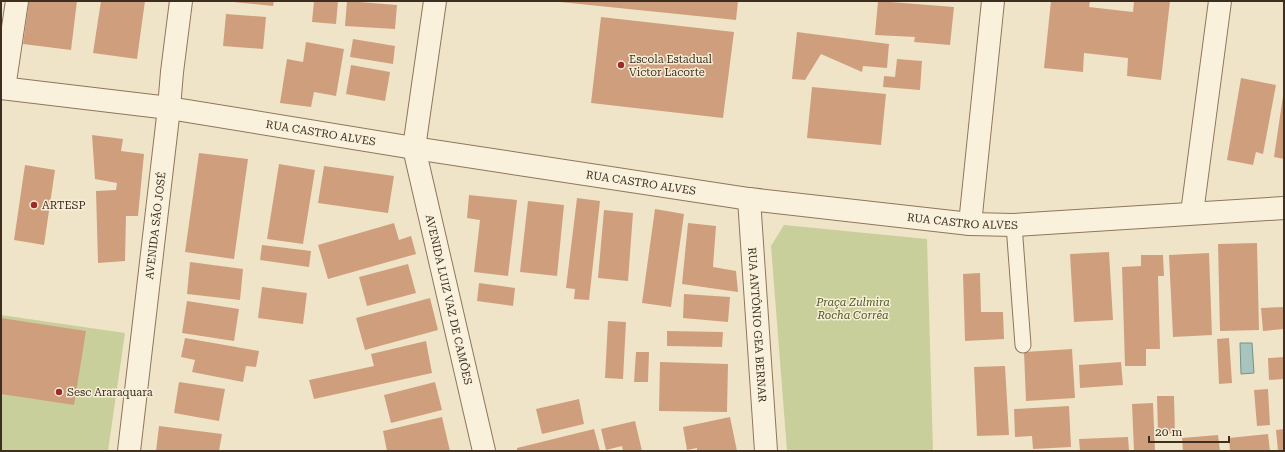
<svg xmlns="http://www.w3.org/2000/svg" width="1285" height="452" font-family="'Roboto Serif',serif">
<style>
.green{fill:#c9cf9b}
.water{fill:#a9c4bc;stroke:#6f938a}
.building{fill:#cf9f7d}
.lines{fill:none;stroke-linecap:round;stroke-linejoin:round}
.service-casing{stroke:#8d765c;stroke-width:17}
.minor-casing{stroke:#8d765c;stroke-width:24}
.service{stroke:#faf1dc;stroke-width:15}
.minor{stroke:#faf1dc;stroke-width:22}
.poi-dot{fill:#9e2a2b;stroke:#f7eed8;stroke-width:1.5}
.labels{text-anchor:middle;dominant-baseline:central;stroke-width:3;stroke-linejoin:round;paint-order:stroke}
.poi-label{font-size:11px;fill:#3d2e20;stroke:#f7eed8;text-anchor:start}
.street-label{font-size:11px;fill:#3d2e20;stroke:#f7eed8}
.park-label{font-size:11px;font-style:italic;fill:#4d5a26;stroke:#f7eed8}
</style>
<rect width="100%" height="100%" fill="#f0e4c8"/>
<path class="green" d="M 784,225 L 927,239 L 933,451 L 787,451 L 771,246 Z
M 1,315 L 125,333 L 108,451 L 1,451 Z"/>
<path class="water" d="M 1240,343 L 1252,343 L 1254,373 L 1241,374 Z"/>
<path class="building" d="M 29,1 L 77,1 L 71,50 L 23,44 Z
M 101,1 L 145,1 L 137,59 L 93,53 Z
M 233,1 L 274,1 L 273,6 L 233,2 Z
M 314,1 L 338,1 L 336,24 L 312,22 Z
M 347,1 L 397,5 L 395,29 L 345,26 Z
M 560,1 L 738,1 L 736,20 L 560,2 Z
M 878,1 L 954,7 L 950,45 L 914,42 L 915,37 L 875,35 Z
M 1051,1 L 1090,1 L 1089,7 L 1133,12 L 1134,1 L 1170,1 L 1161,80 L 1127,76 L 1128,58 L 1084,53 L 1083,72 L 1044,68 Z
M 226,14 L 266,17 L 263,49 L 223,46 Z
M 601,17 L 734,32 L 723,118 L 591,103 Z
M 797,32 L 889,44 L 887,68 L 863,66 L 862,72 L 821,54 L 805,80 L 792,79 Z
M 353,39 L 395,46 L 393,64 L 350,57 Z
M 306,42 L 344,49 L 336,96 L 314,92 L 311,107 L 280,103 L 287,59 L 303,62 Z
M 897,59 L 922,61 L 920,90 L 883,87 L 884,76 L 895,77 Z
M 351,65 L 390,72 L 385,101 L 346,94 Z
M 1241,78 L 1276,85 L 1263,154 L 1256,152 L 1253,165 L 1227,160 Z
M 812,87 L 886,94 L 881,145 L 807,138 Z
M 1283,96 L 1284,96 L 1284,159 L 1274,157 Z
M 92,135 L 123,139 L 121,151 L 144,154 L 138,216 L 126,216 L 125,261 L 98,263 L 96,191 L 116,190 L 117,183 L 95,179 Z
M 199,153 L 248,159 L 234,259 L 185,252 Z
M 279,164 L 315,170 L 303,244 L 267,239 Z
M 25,165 L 55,170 L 44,245 L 14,240 Z
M 324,166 L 394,176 L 388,213 L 318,203 Z
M 469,195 L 517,200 L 508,276 L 474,272 L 480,220 L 467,218 Z
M 577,198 L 600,201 L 589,300 L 574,299 L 575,289 L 566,288 Z
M 528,201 L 564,205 L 557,276 L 520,272 Z
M 655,209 L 684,214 L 671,307 L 642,303 Z
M 604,210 L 633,213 L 628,281 L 598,278 Z
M 394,223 L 399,240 L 411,236 L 416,254 L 328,279 L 318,245 Z
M 688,223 L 716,226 L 713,267 L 736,271 L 738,292 L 682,284 Z
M 1257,243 L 1259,330 L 1220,331 L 1218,244 Z
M 262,245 L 311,251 L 309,267 L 260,260 Z
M 1109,252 L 1113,320 L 1074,322 L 1070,254 Z
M 1209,253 L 1212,335 L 1173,337 L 1169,255 Z
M 1141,255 L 1163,255 L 1164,276 L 1158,276 L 1160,349 L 1146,349 L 1146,366 L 1125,366 L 1122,267 L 1141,266 Z
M 190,262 L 243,269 L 240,300 L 187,294 Z
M 408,264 L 416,293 L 367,306 L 359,277 Z
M 980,273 L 981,312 L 1003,312 L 1004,339 L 965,341 L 963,274 Z
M 479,283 L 515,288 L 513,306 L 477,301 Z
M 262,287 L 307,293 L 303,324 L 258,318 Z
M 684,294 L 730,297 L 728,322 L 683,318 Z
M 430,298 L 438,330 L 365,350 L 356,318 Z
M 187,301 L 239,309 L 234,341 L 182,333 Z
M 1284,307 L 1284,329 L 1263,331 L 1261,308 Z
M 1,318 L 86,331 L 74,405 L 1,394 Z
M 608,321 L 626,322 L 623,379 L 605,378 Z
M 667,331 L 723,332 L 722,347 L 667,346 Z
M 185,338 L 259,351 L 256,367 L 246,366 L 243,382 L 192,372 L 195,360 L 181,357 Z
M 1229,338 L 1232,383 L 1219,384 L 1217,339 Z
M 426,341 L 432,373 L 314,399 L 309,380 L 374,366 L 371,354 Z
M 1072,349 L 1075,398 L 1026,401 L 1024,352 Z
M 636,352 L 649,352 L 648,382 L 634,382 Z
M 1284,357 L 1284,379 L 1269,380 L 1268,358 Z
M 660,362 L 728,364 L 727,412 L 659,411 Z
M 1121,362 L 1123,385 L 1080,388 L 1079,365 Z
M 1005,366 L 1009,435 L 977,436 L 974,367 Z
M 179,382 L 225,389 L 219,421 L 174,413 Z
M 435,382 L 442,410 L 391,423 L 384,395 Z
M 1268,389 L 1270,425 L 1257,426 L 1254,390 Z
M 1157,396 L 1174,396 L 1175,433 L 1158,434 Z
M 579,399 L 584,424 L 542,434 L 536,409 Z
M 1153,403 L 1155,451 L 1134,451 L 1132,404 Z
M 1069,406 L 1071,447 L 1033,449 L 1032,436 L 1015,437 L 1014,409 Z
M 442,417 L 450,451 L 387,451 L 383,431 Z
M 730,417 L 737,451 L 697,451 L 697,448 L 687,450 L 683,427 Z
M 635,421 L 642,451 L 623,451 L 622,446 L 606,450 L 601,429 Z
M 159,426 L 222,434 L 219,451 L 156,451 Z
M 594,429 L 600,451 L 517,451 L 517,448 Z
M 1284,429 L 1284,451 L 1278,451 L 1276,430 Z
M 1268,434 L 1270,451 L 1230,451 L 1229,438 Z
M 1218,435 L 1220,451 L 1183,451 L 1182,438 Z
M 1128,437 L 1129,451 L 1080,451 L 1079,439 Z"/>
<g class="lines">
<defs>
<path id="service" d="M 1014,225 L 1023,345"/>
<g id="minor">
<path id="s1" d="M 435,1 L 414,148 L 484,451"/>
<path id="s2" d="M 1,88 L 169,108 L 414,148 L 749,199 L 970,224 L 1014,225 L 1284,208"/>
<path d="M 4,88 L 17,1"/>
<path id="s3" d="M 749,199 L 766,451"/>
<path d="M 1192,213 L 1220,1"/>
<path d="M 970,224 L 993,1"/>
<path id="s4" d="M 129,451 L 169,108 L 172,72 L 181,1"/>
</g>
</defs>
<use href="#service" class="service-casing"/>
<use href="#minor" class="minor-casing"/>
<use href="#service" class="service"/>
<use href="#minor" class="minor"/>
</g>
<g class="poi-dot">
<circle cx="621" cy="65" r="4"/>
<circle cx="34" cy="205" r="4"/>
<circle cx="59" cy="392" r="4"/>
</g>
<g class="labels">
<g class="poi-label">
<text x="629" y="59">Escola Estadual<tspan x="629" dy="13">Victor Lacorte</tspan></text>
<text x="42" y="205">ARTESP</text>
<text x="67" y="392">Sesc Araraquara</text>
</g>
<g class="street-label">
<text stroke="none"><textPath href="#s2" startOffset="323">RUA CASTRO ALVES</textPath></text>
<text stroke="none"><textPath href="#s2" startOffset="647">RUA CASTRO ALVES</textPath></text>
<text stroke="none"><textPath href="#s2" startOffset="971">RUA CASTRO ALVES</textPath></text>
<text stroke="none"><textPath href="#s4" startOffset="227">AVENIDA SÃO JOSÉ</textPath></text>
<text stroke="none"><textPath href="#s1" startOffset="304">AVENIDA LUIZ VAZ DE CAMÕES</textPath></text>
<text stroke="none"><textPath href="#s3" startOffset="126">RUA ANTÔNIO GEA BERNAR</textPath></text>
</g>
<g class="park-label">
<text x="853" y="302">Praça Zulmira<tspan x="853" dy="13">Rocha Corrêa</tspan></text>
</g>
</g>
<rect width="1285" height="452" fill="none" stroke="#3d2e20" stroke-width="4"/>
<path d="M1149 436v6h80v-6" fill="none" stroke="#3d2e20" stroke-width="2"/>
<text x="1155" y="436" font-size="12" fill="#3d2e20" stroke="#f7eed8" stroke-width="3" paint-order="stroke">20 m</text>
</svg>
